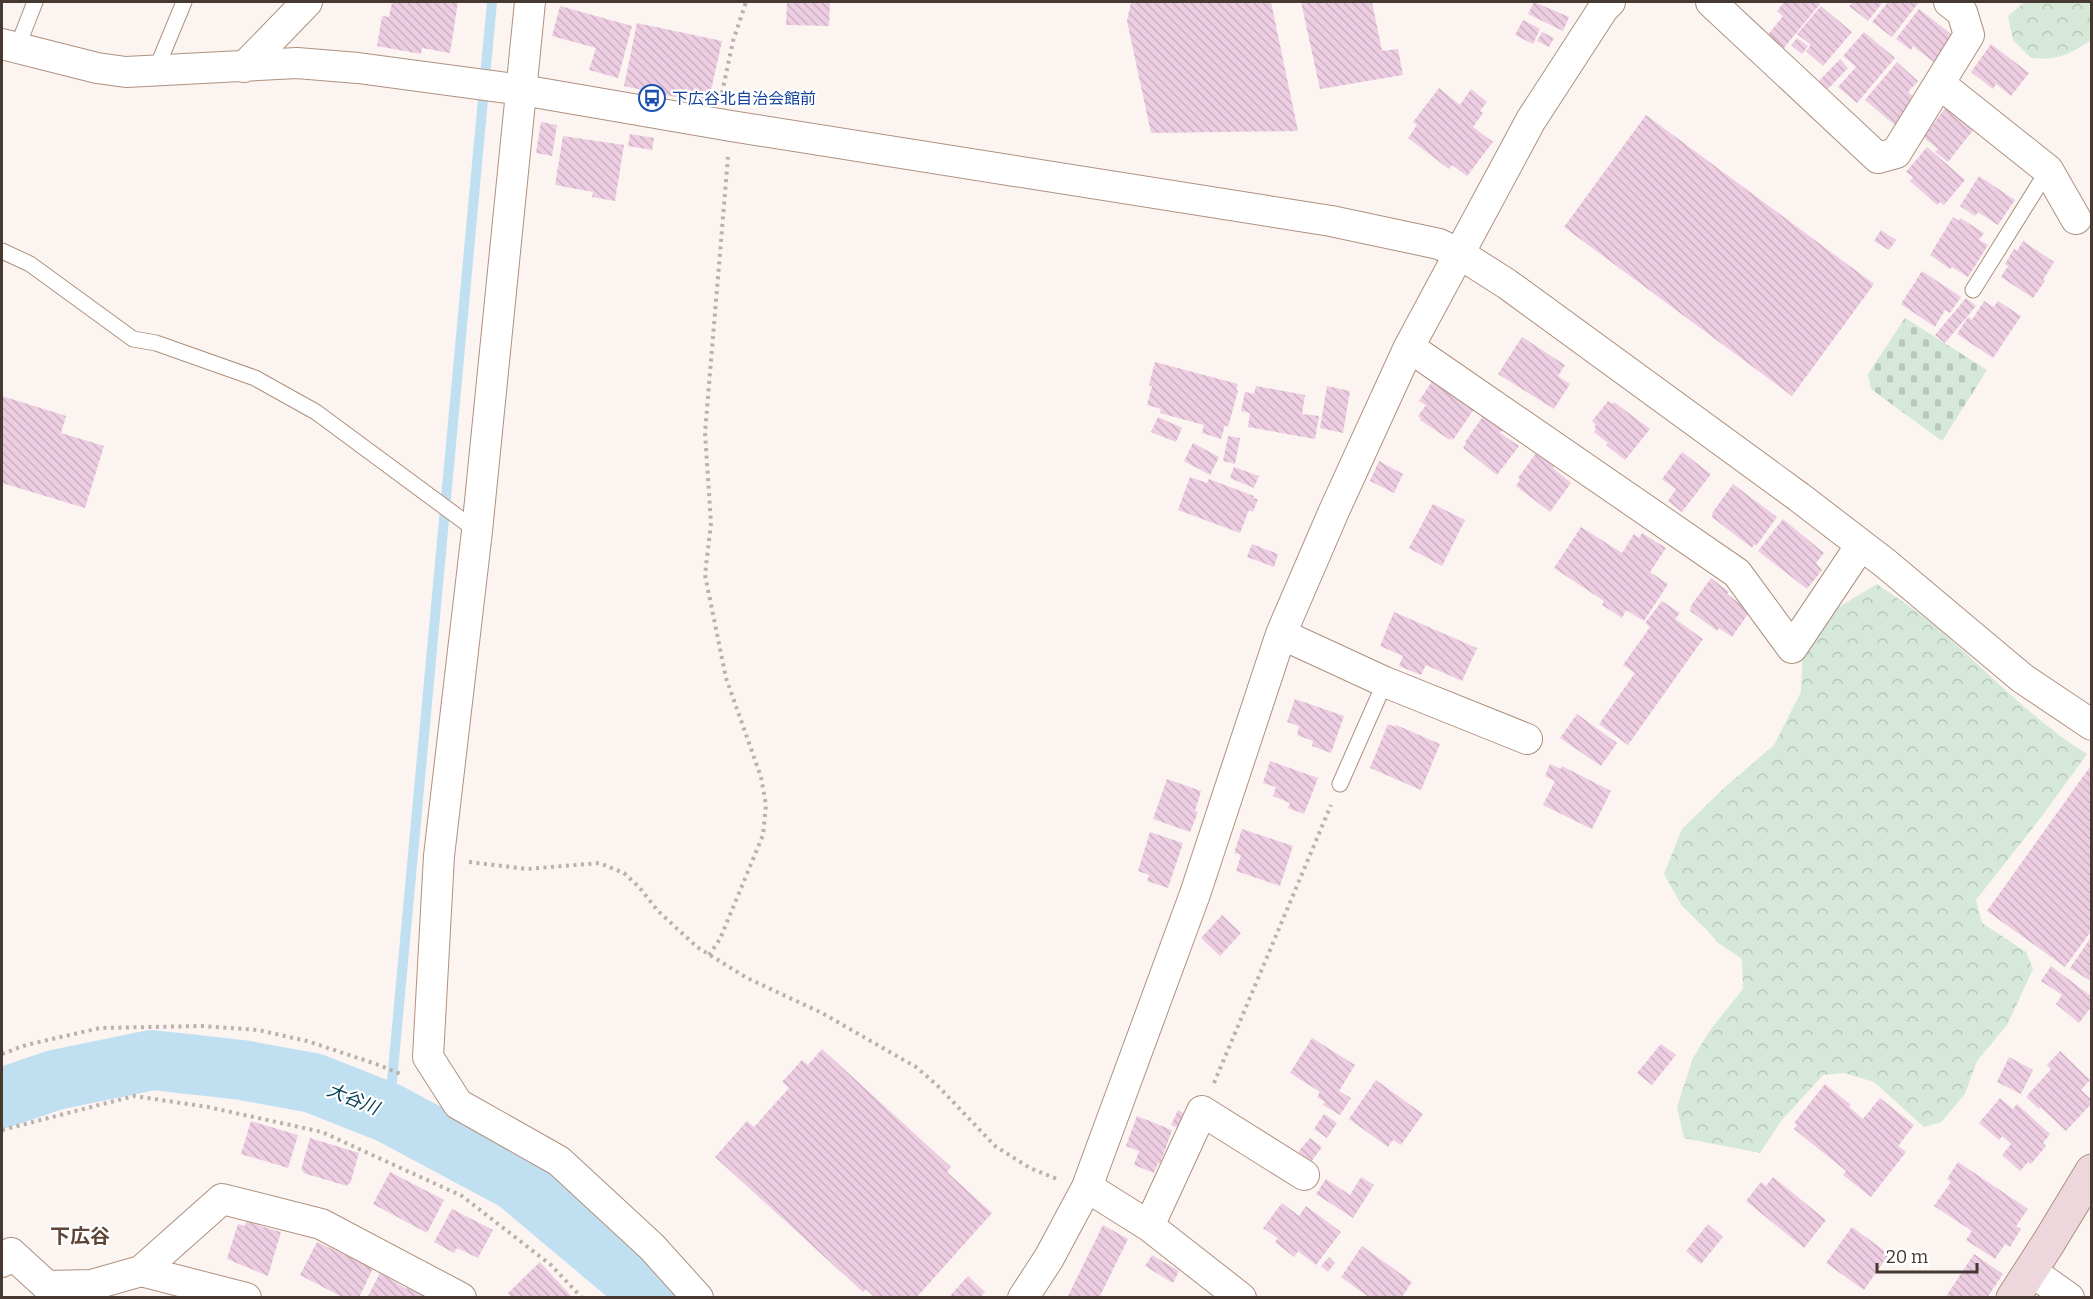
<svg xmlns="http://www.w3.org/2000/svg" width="2093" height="1299" font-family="Bitter,'Noto Sans JP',serif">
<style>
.forest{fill:url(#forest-crowns)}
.cemetery{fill:url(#cemetery-stones)}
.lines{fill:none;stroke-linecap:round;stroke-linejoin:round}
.stream{stroke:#c0e0f2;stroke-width:10}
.river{stroke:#c0e0f2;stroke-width:60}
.building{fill:url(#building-back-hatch)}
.service-casing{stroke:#af917e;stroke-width:17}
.minor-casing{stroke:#af917e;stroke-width:32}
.secondary-casing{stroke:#af917e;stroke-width:35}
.path{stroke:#bab1ab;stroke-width:4;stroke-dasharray:3 4.5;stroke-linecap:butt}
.service{stroke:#fff;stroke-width:15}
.minor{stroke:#fff;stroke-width:30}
.secondary{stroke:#edd7dc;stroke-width:33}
.labels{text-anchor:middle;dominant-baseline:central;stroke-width:4.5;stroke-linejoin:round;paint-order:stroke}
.transit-label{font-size:16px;fill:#164399;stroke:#fff;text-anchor:start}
.water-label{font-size:18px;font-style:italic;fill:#003c56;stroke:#fff}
.quarter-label{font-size:20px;font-weight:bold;fill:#5f4534;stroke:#fff}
</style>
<defs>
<pattern id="forest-crowns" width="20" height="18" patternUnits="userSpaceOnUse" patternTransform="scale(1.5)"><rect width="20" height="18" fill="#d5e8d9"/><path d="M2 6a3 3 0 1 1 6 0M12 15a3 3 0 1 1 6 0" fill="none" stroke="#b8c8bb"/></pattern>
<pattern id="cemetery-stones" width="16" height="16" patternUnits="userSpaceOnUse" patternTransform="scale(1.5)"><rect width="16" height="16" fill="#d5e8d9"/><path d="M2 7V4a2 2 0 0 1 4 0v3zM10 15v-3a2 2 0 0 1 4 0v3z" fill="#b8c8bb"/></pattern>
<pattern id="building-back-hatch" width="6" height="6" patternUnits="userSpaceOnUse" patternTransform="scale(1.5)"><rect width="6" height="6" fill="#edcde2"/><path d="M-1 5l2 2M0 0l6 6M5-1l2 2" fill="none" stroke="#cdb1c2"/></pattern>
</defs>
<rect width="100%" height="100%" fill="#fbf4f0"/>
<path class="forest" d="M 2025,2 L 2091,2 L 2091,40 C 2068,55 2060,60 2031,58 L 2013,40 L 2008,16 Z
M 1877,584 C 1898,599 1921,613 1940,630 C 1988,672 2032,720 2087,754 L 2042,816 L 1976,900 L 1982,923 L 2026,952 L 2033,969 L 2007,1025 L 1977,1061 L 1965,1094 L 1941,1122 L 1924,1127 L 1874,1082 L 1844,1073 L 1823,1075 L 1781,1121 L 1760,1153 L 1684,1138 L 1677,1107 L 1693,1058 L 1711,1029 L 1743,989 L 1742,959 L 1717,942 L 1708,931 L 1682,906 L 1664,874 L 1682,829 L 1724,788 L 1774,745 L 1801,692 L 1803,651 L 1839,607 Z"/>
<path class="cemetery" d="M 1905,318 L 1987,370 L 1942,441 L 1871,389 L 1868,374 Z"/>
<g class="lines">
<path class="stream" d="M 389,1113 L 492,2"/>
<path class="river" d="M 2,1098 L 55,1080 L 152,1060 L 242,1070 L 313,1083 L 389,1113 L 516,1181 L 635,1281 L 650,1298"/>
</g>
<path class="building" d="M 392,2 L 458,2 L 450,53 L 422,48 L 421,54 L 377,46 L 382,16 L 389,17 Z
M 787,2 L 830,2 L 829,26 L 786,25 Z
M 1131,2 L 1271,2 L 1298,131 L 1151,133 L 1127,21 Z
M 1301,2 L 1372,2 L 1382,51 L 1398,49 L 1403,75 L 1320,89 Z
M 1534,2 L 1569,17 L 1563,31 L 1528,14 Z
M 1784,2 L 1817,2 L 1820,4 L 1783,49 L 1767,36 L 1783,16 L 1777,11 Z
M 1854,2 L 1883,2 L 1868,21 L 1849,6 Z
M 1888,2 L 1919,2 L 1892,37 L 1872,22 Z
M 560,6 L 632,26 L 618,78 L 589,70 L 596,48 L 552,36 Z
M 1821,6 L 1852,32 L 1823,66 L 1806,51 L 1811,45 L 1797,34 Z
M 1919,9 L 1956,38 L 1935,63 L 1913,46 L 1911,50 L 1896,39 Z
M 1523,20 L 1540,29 L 1533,44 L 1515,35 Z
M 637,23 L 722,41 L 708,104 L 624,86 Z
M 1542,32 L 1554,38 L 1549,47 L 1537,41 Z
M 1864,32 L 1895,58 L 1857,103 L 1838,87 L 1856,67 L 1843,56 Z
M 1797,38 L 1808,46 L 1802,54 L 1791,45 Z
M 1991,44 L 2029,73 L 2011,96 L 1996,84 L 1993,89 L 1971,72 Z
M 1840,59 L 1848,68 L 1825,92 L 1817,83 Z
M 1897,62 L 1918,81 L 1908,92 L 1918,100 L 1897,127 L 1865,100 Z
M 1439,88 L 1460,105 L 1471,89 L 1487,102 L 1480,111 L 1483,113 L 1473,127 L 1493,142 L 1467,176 L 1452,165 L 1449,169 L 1408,138 L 1417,125 L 1413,122 Z
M 1950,102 L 1978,124 L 1948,162 L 1935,152 L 1938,149 L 1923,137 Z
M 1646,115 L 1874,284 L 1792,396 L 1564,227 Z
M 541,122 L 557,125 L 552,156 L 536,153 Z
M 630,134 L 654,138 L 652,150 L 628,146 Z
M 563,136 L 624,145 L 615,201 L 592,197 L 593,192 L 555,185 Z
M 1927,147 L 1965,180 L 1944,205 L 1940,202 L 1937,205 L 1910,181 L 1913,177 L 1906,172 Z
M 1979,176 L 2015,200 L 1998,225 L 1978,212 L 1975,216 L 1960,206 Z
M 1953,217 L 1959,221 L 1960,218 L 1984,233 L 1979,240 L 1988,245 L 1968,277 L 1952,267 L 1950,269 L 1930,255 Z
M 1881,230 L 1896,240 L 1889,250 L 1874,241 Z
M 2023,241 L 2054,262 L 2043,280 L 2045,281 L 2033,298 L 2001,277 L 2008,266 L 2005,264 L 2014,249 L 2017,251 Z
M 1922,271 L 1961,297 L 1950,313 L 1945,310 L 1935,327 L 1901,304 Z
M 1966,298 L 1976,306 L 1945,343 L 1935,335 Z
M 1984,301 L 1994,307 L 1998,301 L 2021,316 L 1993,358 L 1957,334 L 1968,317 L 1972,320 Z
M 1522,337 L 1565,365 L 1558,376 L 1570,384 L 1554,409 L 1498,374 Z
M 1155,362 L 1238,384 L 1236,390 L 1238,391 L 1228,427 L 1225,425 L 1221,439 L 1202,433 L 1204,425 L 1160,413 L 1161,409 L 1147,405 L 1152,386 L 1149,385 Z
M 1433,380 L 1474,409 L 1453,440 L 1451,438 L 1450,440 L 1420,420 L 1421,418 L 1418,416 L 1426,405 L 1419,401 Z
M 1256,386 L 1305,395 L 1302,414 L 1319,416 L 1315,439 L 1248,427 L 1250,413 L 1241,411 L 1245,392 L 1254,394 Z
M 1327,386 L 1350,391 L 1343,433 L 1320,428 Z
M 2,396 L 66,416 L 61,433 L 104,446 L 85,508 L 2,483 Z
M 1608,401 L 1612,404 L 1614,402 L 1650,429 L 1625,460 L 1606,445 L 1608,443 L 1594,432 L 1596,429 L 1594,428 L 1596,425 L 1592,421 Z
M 1484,415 L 1503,429 L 1500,433 L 1519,446 L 1497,475 L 1463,448 L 1466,443 L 1465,442 Z
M 1158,417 L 1182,428 L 1176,442 L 1151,432 Z
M 1228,436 L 1240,438 L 1235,464 L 1223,461 Z
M 1193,443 L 1219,457 L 1210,475 L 1184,461 Z
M 1537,452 L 1555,466 L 1553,468 L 1571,483 L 1550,512 L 1516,486 L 1520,480 L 1518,478 Z
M 1682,452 L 1711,474 L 1682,512 L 1668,501 L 1676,489 L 1662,479 Z
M 1379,461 L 1403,474 L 1394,493 L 1370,481 Z
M 1234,467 L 1259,476 L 1254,488 L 1230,478 Z
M 1190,477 L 1207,483 L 1209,479 L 1254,496 L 1253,498 L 1258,499 L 1253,512 L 1249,510 L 1240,533 L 1178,510 Z
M 1733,484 L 1777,517 L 1756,546 L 1754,544 L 1752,548 L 1712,517 L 1713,514 L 1712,513 Z
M 1433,504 L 1465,520 L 1442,566 L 1409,548 Z
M 1783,519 L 1824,553 L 1816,563 L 1822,570 L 1807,589 L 1758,551 Z
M 1581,527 L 1622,553 L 1634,534 L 1639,538 L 1642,533 L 1666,548 L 1650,572 L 1668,584 L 1644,621 L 1626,610 L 1622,618 L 1602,605 L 1604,601 L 1554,568 Z
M 1252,544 L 1278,554 L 1274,567 L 1247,557 Z
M 1711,578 L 1729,592 L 1727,594 L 1750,611 L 1732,637 L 1719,628 L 1717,631 L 1690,611 L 1691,608 L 1690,607 Z
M 1662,601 L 1680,613 L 1675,619 L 1703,639 L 1628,745 L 1599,724 L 1635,673 L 1623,665 L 1650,627 L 1645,623 Z
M 1394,612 L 1477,648 L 1462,681 L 1426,665 L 1421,675 L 1399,666 L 1403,656 L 1380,646 Z
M 1295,699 L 1344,716 L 1331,753 L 1312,746 L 1313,741 L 1297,735 L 1299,726 L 1287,722 Z
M 1577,714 L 1617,743 L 1601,766 L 1560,738 Z
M 1388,724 L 1395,727 L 1396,725 L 1440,744 L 1421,790 L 1370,768 Z
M 1270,761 L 1318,778 L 1304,814 L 1288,808 L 1290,803 L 1273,796 L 1276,787 L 1263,783 Z
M 1550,764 L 1561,769 L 1562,766 L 1611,791 L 1592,829 L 1543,805 L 1555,781 L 1545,776 Z
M 2092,764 L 2092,930 L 2065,967 L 1987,911 Z
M 1167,779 L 1201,791 L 1195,811 L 1198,812 L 1190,832 L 1153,819 Z
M 1242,829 L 1293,846 L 1280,886 L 1236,871 L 1241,855 L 1234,853 Z
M 1150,832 L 1183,843 L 1168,888 L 1147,881 L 1149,875 L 1138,871 Z
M 1222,915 L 1241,933 L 1220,956 L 1201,938 Z
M 2092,936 L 2092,982 L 2070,968 Z
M 2051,966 L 2092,997 L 2092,1006 L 2079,1023 L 2056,1004 L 2062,995 L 2041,981 Z
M 1312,1038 L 1355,1065 L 1339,1091 L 1351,1098 L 1340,1115 L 1323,1105 L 1325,1102 L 1317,1097 L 1320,1092 L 1290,1073 Z
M 1661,1044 L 1676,1055 L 1652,1085 L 1637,1073 Z
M 822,1049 L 951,1167 L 947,1172 L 992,1213 L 916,1298 L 875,1298 L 866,1289 L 863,1292 L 715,1157 L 747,1121 L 754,1127 L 789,1088 L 782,1082 L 802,1060 L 808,1065 Z
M 2060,1051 L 2090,1080 L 2081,1090 L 2092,1100 L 2092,1103 L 2066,1131 L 2040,1107 L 2039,1109 L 2026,1097 L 2051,1069 L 2047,1065 Z
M 2009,1057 L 2033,1070 L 2021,1094 L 1997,1082 Z
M 1376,1080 L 1423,1114 L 1401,1145 L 1393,1140 L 1388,1147 L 1349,1119 Z
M 1825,1084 L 1851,1105 L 1849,1107 L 1863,1119 L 1880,1098 L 1914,1125 L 1898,1146 L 1906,1152 L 1871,1197 L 1843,1175 L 1846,1171 L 1794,1129 L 1797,1125 L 1794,1123 Z
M 2000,1098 L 2013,1109 L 2017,1104 L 2050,1134 L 2043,1143 L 2046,1146 L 2031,1164 L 2028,1162 L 2020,1171 L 2002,1155 L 2011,1144 L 2002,1136 L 1999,1140 L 1979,1123 Z
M 1178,1110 L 1187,1115 L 1180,1129 L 1171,1125 Z
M 1324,1114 L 1337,1123 L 1327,1138 L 1314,1129 Z
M 1137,1116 L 1172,1130 L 1160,1164 L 1158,1163 L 1154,1173 L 1134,1165 L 1139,1151 L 1126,1146 Z
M 251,1121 L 298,1135 L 288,1168 L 241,1154 Z
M 310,1138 L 359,1153 L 350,1184 L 348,1184 L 347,1186 L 303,1173 L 304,1171 L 301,1170 Z
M 1310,1138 L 1322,1147 L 1311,1162 L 1298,1152 Z
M 1958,1162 L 2028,1209 L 2016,1226 L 2021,1229 L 2010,1247 L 2005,1244 L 1995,1259 L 1966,1240 L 1972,1231 L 1934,1206 L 1951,1182 L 1947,1179 Z
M 390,1172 L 444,1200 L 427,1233 L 373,1204 Z
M 1361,1177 L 1374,1185 L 1353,1218 L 1316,1194 L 1326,1179 L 1350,1195 Z
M 1773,1177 L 1826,1220 L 1804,1248 L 1746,1201 L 1761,1182 L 1766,1186 Z
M 1282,1203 L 1299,1216 L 1306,1206 L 1341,1232 L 1316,1265 L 1298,1251 L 1294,1257 L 1275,1242 L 1278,1238 L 1263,1228 Z
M 452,1209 L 493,1230 L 478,1258 L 457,1248 L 454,1253 L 434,1242 Z
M 247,1219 L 261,1224 L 260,1226 L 281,1232 L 268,1276 L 227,1259 L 238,1224 L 245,1226 Z
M 1708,1224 L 1723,1237 L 1701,1264 L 1686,1251 Z
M 1103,1225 L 1128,1239 L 1099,1298 L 1067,1298 Z
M 1852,1227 L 1889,1254 L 1864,1290 L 1826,1263 Z
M 317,1242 L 373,1268 L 359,1298 L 344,1298 L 300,1275 Z
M 1362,1246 L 1412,1282 L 1401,1298 L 1370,1298 L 1341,1277 Z
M 1974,1254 L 2003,1274 L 1987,1298 L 1945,1298 Z
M 1152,1255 L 1179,1271 L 1173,1283 L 1145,1266 Z
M 1329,1257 L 1335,1263 L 1328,1272 L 1321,1266 Z
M 540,1262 L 573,1298 L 512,1298 L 508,1293 Z
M 380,1273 L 407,1289 L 408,1286 L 425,1296 L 424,1298 L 367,1298 Z
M 968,1276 L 985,1292 L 980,1298 L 948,1298 Z"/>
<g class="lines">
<defs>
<path id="service" d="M 17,48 L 35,2
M 155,72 L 184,2
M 2,251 L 30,264 L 133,339 L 156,343 L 255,378 L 316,412 L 477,531
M 1973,290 L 2048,170
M 1340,784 L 1385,682"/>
<path id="minor" d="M 530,2 L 477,531 L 439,856 L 428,1057 L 458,1104 L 559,1161 L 652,1247 L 698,1298
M 1711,2 L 1878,158 L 1896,153 L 1969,35 L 1962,12 L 1949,2
M 2,44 L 97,68 L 126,72 L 297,63 L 358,68 L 522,90 L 731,126 L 1331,221 L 1439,244 L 1460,254 L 1507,284 L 1799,497 L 1885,563 L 2022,678 L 2092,725
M 244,67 L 307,2
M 1940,84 L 2048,170 L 2076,219
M 1409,347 L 1737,573 L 1792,648 L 1861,545
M 1281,634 L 1385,682 L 1527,739
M 1087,1187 L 1149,1226 L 1241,1298
M 1149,1226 L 1202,1111 L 1304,1175
M 2,1262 L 11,1253 L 47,1286 L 92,1285 L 141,1271 L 222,1199 L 321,1224 L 461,1298
M 141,1271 L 246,1298
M 2031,1271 L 2069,1298
M 1023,1298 L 1049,1258 L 1087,1187 L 1195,894 L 1281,634 L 1334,511 L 1409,347 L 1531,120 L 1603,9 L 1610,2"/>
<path id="secondary" d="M 2013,1298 L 2049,1242 L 2092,1171"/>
</defs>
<use href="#service" class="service-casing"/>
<use href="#minor" class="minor-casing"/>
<use href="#secondary" class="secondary-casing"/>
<path class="path" d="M 722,93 L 733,41 L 746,2
M 469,862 L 527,869 L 599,863 L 624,873 L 639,887 L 658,911 L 697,947 L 747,978 L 822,1013 L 916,1067 L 937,1085 L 995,1146 L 1030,1168 L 1057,1179
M 709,955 L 720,939 L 763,835 L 766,805 L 761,777 L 726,678 L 705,575 L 711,523 L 705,433 L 728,157
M 2,1054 L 26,1045 L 100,1028 L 202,1026 L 258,1030 L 307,1041 L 376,1064 L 401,1074
M 1214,1083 L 1331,805
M 2,1130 L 134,1096 L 208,1107 L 322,1132 L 462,1196 L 551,1265 L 582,1298"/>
<use href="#service" class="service"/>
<use href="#minor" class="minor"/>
<use href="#secondary" class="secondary"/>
</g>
<defs>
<symbol id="bus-ring" viewBox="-11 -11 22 22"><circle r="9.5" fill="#fff" stroke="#1a4fb4" stroke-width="1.5"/><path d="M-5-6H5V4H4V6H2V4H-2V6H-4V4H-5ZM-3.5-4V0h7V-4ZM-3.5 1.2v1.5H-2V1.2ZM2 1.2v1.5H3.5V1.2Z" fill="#1a4fb4"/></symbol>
</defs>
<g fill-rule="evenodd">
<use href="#bus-ring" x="637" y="83" width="30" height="30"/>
</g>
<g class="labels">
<g class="transit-label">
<text x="672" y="98">下広谷北自治会館前</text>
</g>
<g class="water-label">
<text transform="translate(353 1099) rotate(22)">大谷川</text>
</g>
<g class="quarter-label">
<text x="80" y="1236">下広谷</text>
</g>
</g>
<rect width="2093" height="1299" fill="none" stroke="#463931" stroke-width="6"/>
<path d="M1877 1263v9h100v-9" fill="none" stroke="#463931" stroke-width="3"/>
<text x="1886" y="1263" font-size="18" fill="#463931" stroke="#ffffff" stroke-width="4.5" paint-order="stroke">20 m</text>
</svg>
